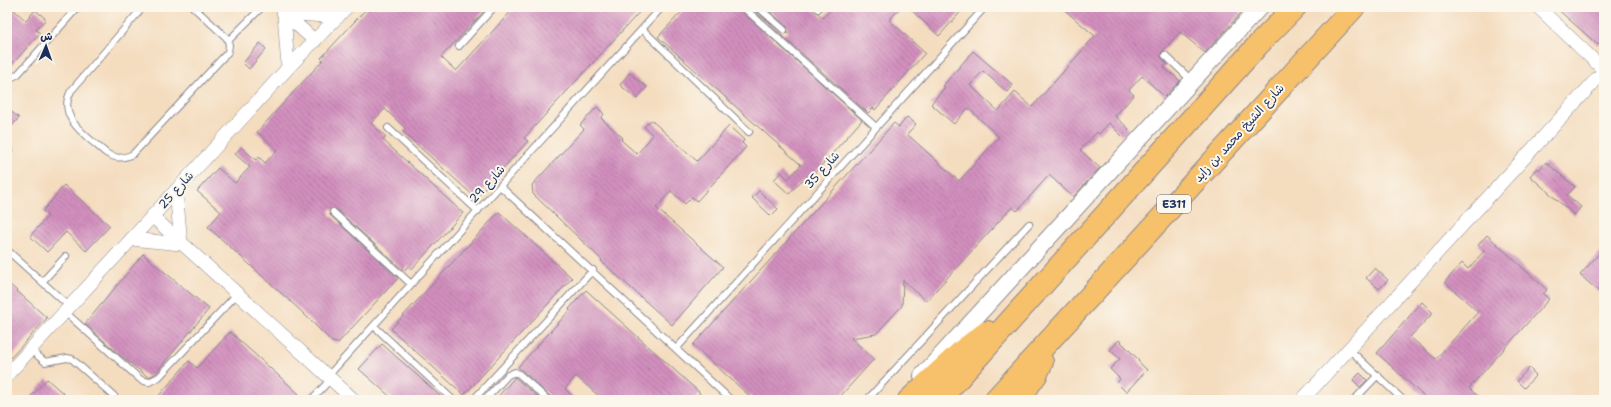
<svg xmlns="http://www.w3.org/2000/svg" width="1611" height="407" font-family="'Shantell Sans','Playpen Sans Arabic',sans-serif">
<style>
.building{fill:url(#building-back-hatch)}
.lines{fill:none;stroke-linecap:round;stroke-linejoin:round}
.service-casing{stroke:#88868e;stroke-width:8}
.minor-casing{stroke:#88868e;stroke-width:14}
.tertiary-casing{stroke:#88868e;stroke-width:18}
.motorway-casing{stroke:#88868e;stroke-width:24}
.service{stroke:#fff;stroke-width:6}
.minor{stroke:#fff;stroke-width:13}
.tertiary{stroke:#fff;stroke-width:16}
.motorway{stroke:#f7c06b;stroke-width:22}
.labels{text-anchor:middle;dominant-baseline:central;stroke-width:4;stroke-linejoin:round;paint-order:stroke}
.shield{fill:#fbf7ec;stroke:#5e6b89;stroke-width:1}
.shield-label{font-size:11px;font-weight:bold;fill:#1b2f5e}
.street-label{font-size:12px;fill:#1b2f5e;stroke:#fbf7ec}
</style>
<defs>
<pattern id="building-back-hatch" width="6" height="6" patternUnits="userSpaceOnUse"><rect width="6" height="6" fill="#d28fbe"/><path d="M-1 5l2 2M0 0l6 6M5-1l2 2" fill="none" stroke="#aa759e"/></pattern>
</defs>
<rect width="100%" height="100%" fill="#fbf7ec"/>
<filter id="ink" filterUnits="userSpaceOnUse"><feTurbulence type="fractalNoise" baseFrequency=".025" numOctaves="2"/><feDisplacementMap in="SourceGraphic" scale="8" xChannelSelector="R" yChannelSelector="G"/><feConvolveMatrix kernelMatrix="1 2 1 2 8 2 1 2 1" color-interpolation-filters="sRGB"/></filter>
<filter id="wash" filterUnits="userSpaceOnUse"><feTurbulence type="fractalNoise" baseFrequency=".012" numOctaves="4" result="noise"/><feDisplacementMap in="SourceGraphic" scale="16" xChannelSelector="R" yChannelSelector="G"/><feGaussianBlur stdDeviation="0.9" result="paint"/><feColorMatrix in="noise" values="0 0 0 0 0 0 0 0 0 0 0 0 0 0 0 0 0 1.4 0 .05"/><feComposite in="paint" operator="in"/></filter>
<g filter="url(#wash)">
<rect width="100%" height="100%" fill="#f4dcbe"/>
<g id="blocks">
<path class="building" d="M 7,7 L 11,7 L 26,21 L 35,10 L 46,19 L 36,30 L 40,33 L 7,70 Z
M 368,7 L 488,7 L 441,57 L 456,71 L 515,7 L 644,7 L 524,138 L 528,141 L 476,198 L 403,132 L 406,129 L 385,109 L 371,123 L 386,137 L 383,140 L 463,213 L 412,269 L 408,266 L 404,271 L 336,209 L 330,209 L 329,211 L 330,215 L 398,278 L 338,343 L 332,342 L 301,311 L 208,227 L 221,212 L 197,191 L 218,168 L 235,183 L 250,167 L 235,154 L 241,147 L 256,160 L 259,157 L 265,163 L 277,150 L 257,132 L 323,60 L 321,58 Z
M 686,7 L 739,7 L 740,10 L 862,120 L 813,175 L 811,173 L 804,181 L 802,180 L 789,194 L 774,180 L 781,172 L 788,179 L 801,165 L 658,37 Z
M 750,7 L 754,7 L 755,10 L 783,34 L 788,33 L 787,27 L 765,7 L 811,7 L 823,18 L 833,7 L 876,7 L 880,11 L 884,7 L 901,7 L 889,20 L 925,53 L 875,110 L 873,108 L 868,113 Z
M 908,7 L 965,7 L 939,36 Z
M 1061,7 L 1235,7 L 1241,13 L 1205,53 L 1180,32 L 1162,52 L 1161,57 L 1167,64 L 1164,67 L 1180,81 L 1165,97 L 1142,76 L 1129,90 L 1134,95 L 1115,116 L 1129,129 L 1122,136 L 1109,123 L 1099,134 L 1097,132 L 1080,150 L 1100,168 L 1073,197 L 1049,175 L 1017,211 L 1012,207 L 926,301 L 903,280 L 902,306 L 876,334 L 851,338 L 874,359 L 837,400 L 754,400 L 693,345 L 894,123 L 899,127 L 907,117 L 916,124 L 907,134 L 959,181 L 999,137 L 968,108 L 954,124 L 931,104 L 945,87 L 943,86 L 973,51 L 1013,85 L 1007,92 L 983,71 L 970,85 L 998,111 L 1015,92 L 1032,107 L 1095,36 Z
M 1555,7 L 1604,7 L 1604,38 L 1598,45 Z
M 260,43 L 266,49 L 249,69 L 243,63 Z
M 629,73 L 647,87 L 637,99 L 620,85 Z
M 597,107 L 604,114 L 601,118 L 623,138 L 621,140 L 637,154 L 653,135 L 644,127 L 651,120 L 697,161 L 729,126 L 744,140 L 742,143 L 746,147 L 697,201 L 692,197 L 685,204 L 671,191 L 656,208 L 723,267 L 672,325 L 601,261 L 602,260 L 533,194 L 532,185 L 584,129 L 580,125 Z
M 7,108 L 19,118 L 7,131 Z
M 1546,162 L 1575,187 L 1567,195 L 1581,207 L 1574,215 L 1530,176 L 1537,168 L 1539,170 Z
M 64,185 L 110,226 L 86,251 L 66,232 L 47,252 L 30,236 L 48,216 L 43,211 Z
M 759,191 L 778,209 L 771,216 L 752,198 Z
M 499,212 L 572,278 L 464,395 L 391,329 Z
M 1487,235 L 1547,290 L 1543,294 L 1549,299 L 1469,388 L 1482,400 L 1428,400 L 1377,353 L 1422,302 L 1433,313 L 1410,337 L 1436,359 L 1478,312 L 1445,282 L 1462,263 L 1468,269 L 1484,251 L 1478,245 Z
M 1604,248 L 1604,276 L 1600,281 L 1604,285 L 1604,296 L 1580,275 Z
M 143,254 L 209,309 L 155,374 L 148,377 L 121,356 L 85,324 Z
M 1375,268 L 1388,280 L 1379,289 L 1366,278 Z
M 7,282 L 47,318 L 7,362 Z
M 586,290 L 700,393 L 693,400 L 603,400 L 576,376 L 565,389 L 577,400 L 552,400 L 551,397 L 518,367 L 570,310 L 569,309 Z
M 230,332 L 299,394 L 293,400 L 155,400 L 189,361 L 197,368 Z
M 1119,340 L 1139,360 L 1138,361 L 1147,370 L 1126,392 L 1117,383 L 1120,379 L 1110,369 L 1120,359 L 1110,350 Z
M 382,344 L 445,400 L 394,400 L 359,369 Z
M 1529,368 L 1536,375 L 1524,388 L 1517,381 Z
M 1360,373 L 1367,380 L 1360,387 L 1353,380 Z
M 515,377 L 516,378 L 541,400 L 495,400 Z
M 47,379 L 57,388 L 71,400 L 28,400 Z"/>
</g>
</g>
<g filter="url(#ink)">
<use href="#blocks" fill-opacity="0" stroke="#88868e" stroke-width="1"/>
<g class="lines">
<defs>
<path id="service" d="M 143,7 L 71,91 C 56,118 88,137 106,153 C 115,159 123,159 133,154 L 228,52 L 229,45 L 227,38 L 193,7
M 743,7 L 876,127
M 758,7 L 784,30
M 816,7 L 818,9
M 642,29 L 749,132
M 228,41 L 262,7
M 459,46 L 494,7
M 1165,55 L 1191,80
M 7,80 L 18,74 L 78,7
M 388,128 L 478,211
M 7,148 L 9,150
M 500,186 L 731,400
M 333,212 L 411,284
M 7,250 L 70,307
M 42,282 L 66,256
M 65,312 L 141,380 L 149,382 L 159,377 L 237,294
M 374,326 L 453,400
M 30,349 L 45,362 L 67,358 L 72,359 L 114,396
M 676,349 L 985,7
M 1349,349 L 1403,400
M 328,376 L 662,7
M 311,400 L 331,379
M 473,400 L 593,270
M 485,400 L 508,375 L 515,372 L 519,374 L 548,400
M 867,400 L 1029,224
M 1354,400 L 1378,375"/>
<path id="minor" d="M 1538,7 L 1604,70
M 283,12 L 315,41
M 288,68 L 284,13 L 338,17
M 152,216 L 354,400
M 131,239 L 181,244 L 176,190
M 7,375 L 288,68 L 347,7
M 1302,400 L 1604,71"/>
<path id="tertiary" d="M 922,376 L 1260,7"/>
<path id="motorway" d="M 909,400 L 963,350 L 987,332
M 939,400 L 1258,45 L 1295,7
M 995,400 L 1354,7
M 1018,400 L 1036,375 L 1042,362"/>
</defs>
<use href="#service" class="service-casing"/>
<use href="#minor" class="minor-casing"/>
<use href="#tertiary" class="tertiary-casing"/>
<use href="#motorway" class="motorway-casing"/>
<use href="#service" class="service"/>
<use href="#minor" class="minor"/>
<use href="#tertiary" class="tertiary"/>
<use href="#motorway" class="motorway"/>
</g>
</g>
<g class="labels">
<rect class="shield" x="1157" y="195" width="34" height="18" rx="3"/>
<g class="shield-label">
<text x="1174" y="204">E311</text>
</g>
<g class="street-label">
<text transform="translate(1239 133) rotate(-48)">شارع الشيخ محمد بن زايد</text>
<text transform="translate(822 170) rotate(-48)">شارع 35</text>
<text transform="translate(487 184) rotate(-47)">شارع 29</text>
<text transform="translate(176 190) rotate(-48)">شارع 25</text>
</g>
</g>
<rect width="1611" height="407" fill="none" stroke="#fbf7ec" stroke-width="24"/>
<g transform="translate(46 46) rotate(2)" stroke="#fbf7ec" stroke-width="3" paint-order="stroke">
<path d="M0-3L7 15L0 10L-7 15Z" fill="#1b2f5e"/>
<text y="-6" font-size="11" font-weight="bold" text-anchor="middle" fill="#1b2f5e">ش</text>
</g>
</svg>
